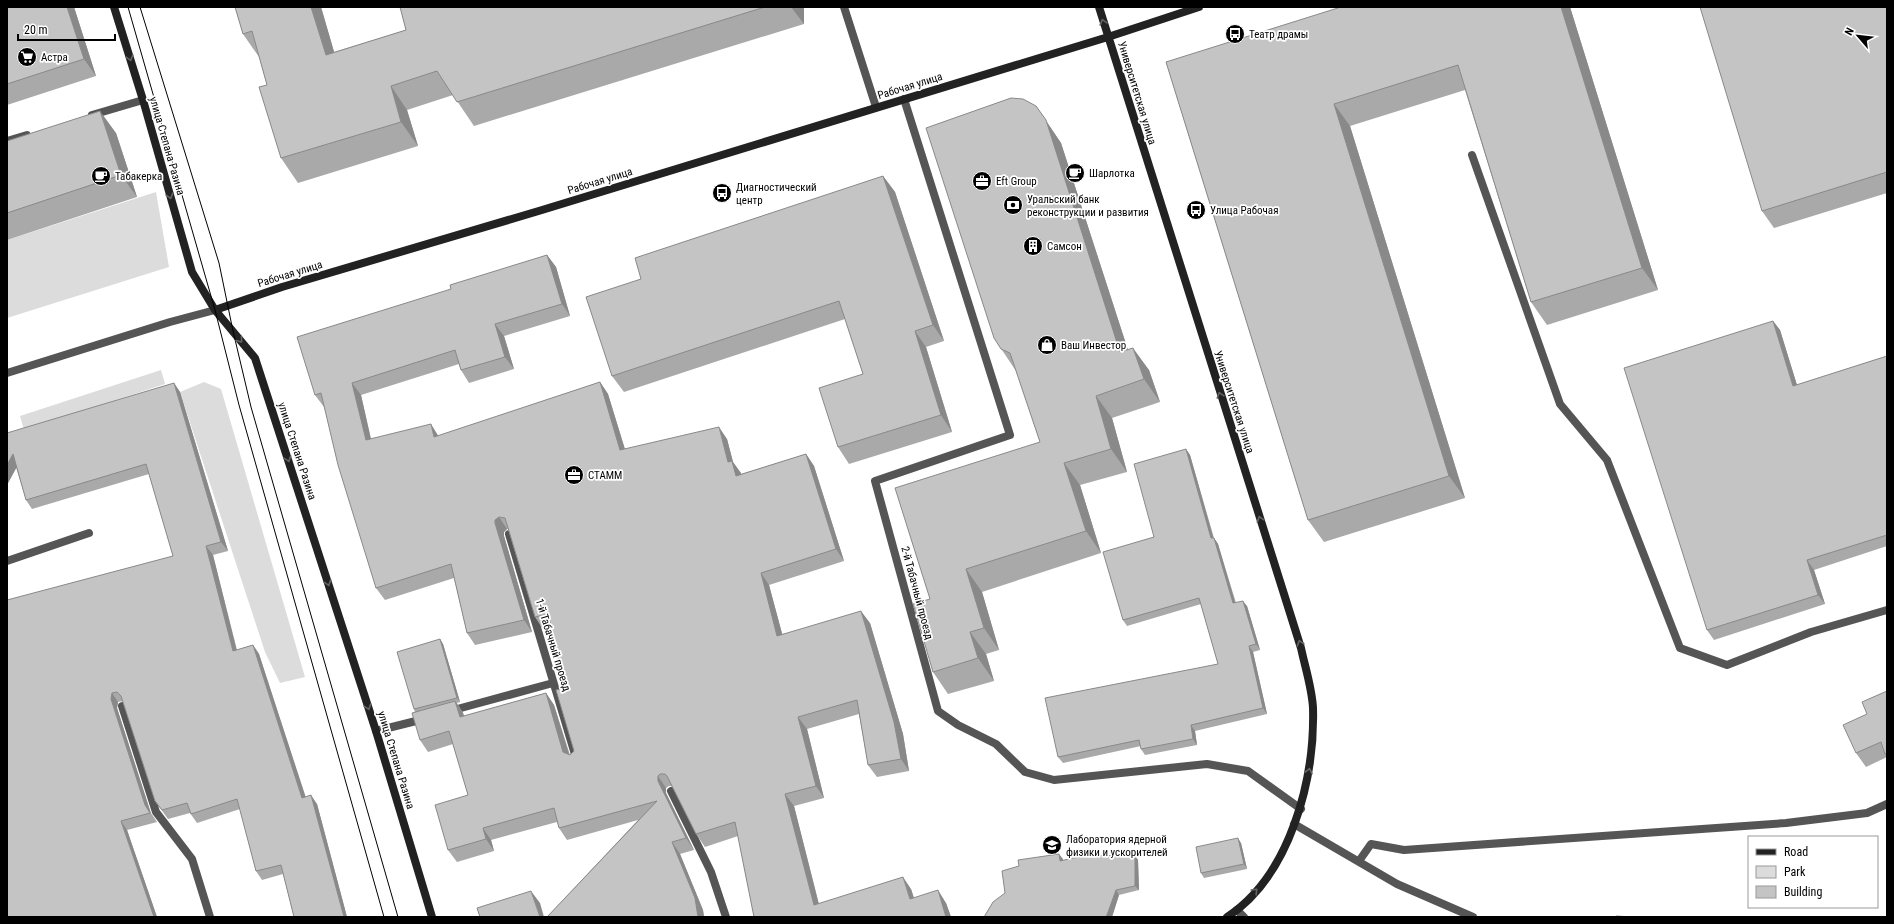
<svg xmlns="http://www.w3.org/2000/svg" width="1894" height="924" font-family="'Roboto Condensed',sans-serif">
<style>
.green{fill:#dcdcdc}
.lines{fill:none;stroke-linecap:round;stroke-linejoin:round}
.service{stroke:#555;stroke-width:8}
.minor{stroke:#555;stroke-width:8}
.tertiary{stroke:#555;stroke-width:8}
.secondary{stroke:#222;stroke-width:8}
.tram{stroke:#000;stroke-width:1}
.wall{fill:#a9a9a9}
.shaded-wall{fill:#898989}
.building{fill:#c4c4c4;stroke:#898989}
.oneway{stroke:#646464}
.labels{text-anchor:middle;dominant-baseline:central;stroke-width:3.5;stroke-linejoin:round;paint-order:stroke}
.poi-label{font-size:11px;fill:#000;stroke:#fff;text-anchor:start}
.street-label{font-size:11px;fill:#000;stroke:#fff}
</style>
<rect width="100%" height="100%" fill="#fff"/>
<path class="green" d="M 156,192 L 169,267 L 7,318 L 7,240 Z
M 161,370 L 165,384 L 24,430 L 20,416 Z
M 204,382 L 221,389 L 305,677 L 280,683 L 265,652 L 180,392 Z"/>
<g class="lines">
<path class="service" d="M 844,7 L 876,107
M 92,115 L 143,100
M 7,141 L 27,135
M 1472,155 L 1560,404 L 1607,460 L 1680,648 L 1727,665 L 1811,632 L 1887,610
M 7,561 L 89,533
M 122,706 L 156,812 L 192,859 L 210,917
M 671,791 L 711,872 L 726,917
M 1359,861 L 1371,844 L 1404,850 L 1786,823 L 1867,813 L 1887,804
M 1237,910 L 1244,917"/>
<path class="minor" d="M 904,99 L 1010,435 L 875,481 L 938,711 L 958,725 L 996,744 L 1025,772 L 1054,780 L 1207,764 L 1248,771 L 1301,809
M 509,534 L 577,761
M 450,711 L 553,683
M 376,731 L 424,719
M 1294,824 L 1397,884 L 1473,917"/>
<path class="tertiary" d="M 7,373 L 170,322 L 215,310"/>
<path class="secondary" d="M 114,7 L 143,100 L 192,272 L 215,310 L 255,358 L 376,731 L 432,917
M 1099,7 L 1301,648 C 1305,667 1312,688 1313,708 C 1315,780 1290,876 1227,917
M 215,310 L 282,287 L 542,210 L 1108,37 L 1199,7"/>
<path class="tram" d="M 128,7 L 215,310 L 239,405 L 384,917
M 140,7 L 219,263 L 233,331 L 251,407 L 398,917"/>
</g>
<path class="wall" d="M 7,7 L 74,7 L 96,76 L 7,105 Z
M 235,7 L 321,7 L 334,52 L 406,30 L 400,7 L 804,7 L 804,24 L 474,126 L 453,95 L 407,110 L 418,146 L 298,183 L 281,158 L 267,85 L 259,57 L 243,34 Z
M 1570,7 L 1658,290 L 1547,325 L 1531,302 L 1465,90 L 1350,126 L 1465,498 L 1324,542 L 1308,520 L 1166,62 Z
M 1887,7 L 1887,193 L 1774,228 L 1762,211 Z
M 1036,106 L 1061,143 L 1128,350 L 1149,370 L 1160,402 L 1112,418 L 1127,472 L 1080,485 L 1101,553 L 982,592 L 999,650 L 986,654 L 994,681 L 948,694 L 933,672 L 930,599 L 1040,442 L 1016,371 L 994,338 Z
M 116,133 L 137,197 L 7,240 L 7,141 Z
M 883,176 L 895,192 L 944,341 L 926,347 L 952,432 L 849,464 L 838,447 L 863,374 L 845,319 L 624,392 L 612,376 L 641,279 Z
M 547,255 L 556,267 L 570,316 L 504,336 L 514,369 L 469,383 L 461,370 L 459,364 L 361,395 L 371,439 L 439,436 L 600,382 L 608,394 L 625,449 L 727,439 L 733,462 L 741,474 L 806,454 L 814,466 L 844,561 L 769,585 L 782,634 L 870,623 L 903,734 L 909,771 L 877,777 L 868,765 L 859,714 L 807,729 L 824,798 L 794,806 L 819,904 L 911,889 L 914,898 L 946,903 L 951,917 L 754,917 L 738,836 L 705,847 L 696,834 L 672,786 L 669,786 L 666,788 L 666,793 L 694,850 L 680,854 L 703,910 L 704,917 L 547,917 L 638,820 L 567,840 L 559,828 L 557,822 L 491,840 L 494,851 L 457,862 L 448,850 L 468,795 L 453,744 L 428,752 L 420,740 L 415,712 L 414,709 L 440,639 L 443,644 L 460,702 L 457,703 L 463,713 L 464,716 L 546,693 L 554,705 L 570,755 L 574,751 L 565,688 L 551,628 L 543,629 L 535,617 L 508,529 L 507,529 L 504,532 L 504,536 L 532,632 L 475,645 L 467,633 L 454,578 L 385,600 L 376,588 L 324,407 L 315,395 L 451,289 Z
M 1773,321 L 1780,330 L 1797,385 L 1887,356 L 1887,546 L 1814,570 L 1825,604 L 1714,640 L 1707,630 Z
M 174,383 L 180,392 L 228,551 L 213,555 L 237,650 L 253,645 L 259,654 L 305,797 L 317,804 L 347,917 L 294,917 L 283,874 L 262,880 L 256,871 L 240,809 L 197,823 L 190,813 L 168,819 L 155,801 L 123,701 L 118,702 L 117,708 L 151,813 L 157,822 L 127,830 L 157,917 L 7,917 L 173,556 L 149,474 L 32,509 L 26,500 L 16,467 L 7,485 L 7,437 Z
M 1186,449 L 1190,455 L 1214,538 L 1218,544 L 1236,603 L 1247,606 L 1260,650 L 1253,652 L 1267,714 L 1195,731 L 1197,745 L 1145,755 L 1141,749 L 1141,746 L 1063,763 L 1058,757 L 1218,664 L 1201,604 L 1127,626 L 1123,620 Z
M 1887,691 L 1887,757 L 1866,767 L 1856,753 L 1867,714 Z
M 1241,843 L 1247,869 L 1204,878 L 1201,873 Z
M 1135,856 L 1138,860 L 1139,890 L 1119,895 L 1112,917 L 984,917 L 1063,859 L 1063,861 Z"/>
<path class="shaded-wall" d="M 67,7 L 74,7 L 96,76 L 84,59 Z
M 311,7 L 321,7 L 342,79 L 326,55 Z
M 791,7 L 804,7 L 804,24 Z
M 1561,7 L 1570,7 L 1658,290 L 1642,268 Z
M 391,86 L 407,110 L 418,146 L 401,122 Z
M 1334,104 L 1350,126 L 1465,498 L 1449,476 Z
M 1036,106 L 1061,143 L 1136,375 L 1120,352 Z
M 100,111 L 116,133 L 137,197 L 121,175 Z
M 883,176 L 895,192 L 944,341 L 933,325 Z
M 547,255 L 556,267 L 570,316 L 562,304 Z
M 1773,321 L 1780,330 L 1800,395 L 1793,386 Z
M 495,324 L 504,336 L 514,369 L 505,357 Z
M 915,331 L 926,347 L 952,432 L 941,415 Z
M 1133,348 L 1149,370 L 1160,402 L 1144,379 Z
M 600,382 L 608,394 L 629,463 L 620,450 Z
M 174,383 L 180,392 L 228,551 L 221,542 Z
M 352,383 L 361,395 L 374,453 L 366,440 Z
M 1096,396 L 1112,418 L 1127,472 L 1111,449 Z
M 431,424 L 439,437 L 434,437 Z
M 719,427 L 727,439 L 733,462 L 741,473 L 744,488 L 728,462 Z
M 1186,449 L 1190,455 L 1215,544 L 1211,538 Z
M 13,454 L 19,463 L 7,485 L 7,465 Z
M 806,454 L 814,466 L 844,561 L 836,549 Z
M 1064,463 L 1080,485 L 1101,553 L 1086,531 Z
M 499,517 L 507,529 L 504,532 L 504,536 L 532,632 L 524,620 L 495,523 L 495,520 Z
M 1214,538 L 1218,544 L 1237,609 L 1233,603 Z
M 206,546 L 213,555 L 239,660 L 233,651 Z
M 1807,560 L 1814,570 L 1825,604 L 1818,595 Z
M 966,569 L 982,592 L 999,650 L 984,628 Z
M 761,573 L 769,585 L 786,648 L 777,636 Z
M 1243,601 L 1247,606 L 1260,650 L 1256,644 Z
M 861,611 L 870,623 L 903,734 L 909,771 L 901,759 Z
M 970,632 L 986,654 L 994,681 L 978,658 Z
M 440,639 L 443,644 L 460,702 L 457,698 Z
M 253,645 L 259,654 L 309,807 L 302,798 Z
M 1249,646 L 1253,652 L 1267,714 L 1263,708 Z
M 112,693 L 118,702 L 117,708 L 151,814 L 145,805 L 111,699 Z
M 546,693 L 554,705 L 572,764 L 563,752 Z
M 455,701 L 463,713 L 468,729 L 460,717 Z
M 798,717 L 807,729 L 824,798 L 816,786 Z
M 1191,725 L 1195,731 L 1197,745 L 1193,739 Z
M 658,776 L 666,788 L 666,793 L 694,850 L 686,838 L 658,781 Z
M 785,794 L 794,806 L 822,917 L 814,905 Z
M 311,795 L 317,804 L 347,917 L 344,917 Z
M 121,821 L 127,830 L 157,917 L 154,917 Z
M 483,828 L 491,840 L 494,851 L 486,839 Z
M 1238,838 L 1241,843 L 1247,869 L 1244,864 Z
M 672,842 L 680,854 L 703,910 L 704,917 L 698,917 Z
M 1059,854 L 1063,859 L 1064,866 L 1060,861 Z
M 1135,856 L 1138,860 L 1139,890 L 1135,886 Z
M 903,877 L 911,889 L 918,911 L 910,899 Z
M 938,890 L 946,903 L 951,917 L 946,917 Z
M 1116,890 L 1119,895 L 1112,917 L 1106,917 Z
M 531,891 L 540,903 L 544,917 L 540,917 Z"/>
<path class="building" d="M 7,7 L 67,7 L 84,59 L 7,84 Z
M 235,7 L 311,7 L 326,55 L 406,30 L 400,7 L 765,7 L 457,102 L 437,71 L 391,86 L 401,122 L 281,158 L 259,87 L 267,85 L 252,31 L 243,34 Z
M 1341,7 L 1561,7 L 1642,268 L 1531,302 L 1458,65 L 1334,104 L 1449,476 L 1308,520 L 1166,62 Z
M 1700,7 L 1887,7 L 1887,172 L 1762,211 Z
M 1011,98 L 1023,99 L 1036,106 L 1046,120 L 1120,352 L 1133,348 L 1144,379 L 1096,396 L 1111,449 L 1064,463 L 1086,531 L 966,569 L 984,628 L 970,632 L 978,658 L 933,672 L 913,604 L 930,599 L 895,488 L 1040,442 L 1010,353 L 1001,349 L 994,338 L 926,128 Z
M 100,111 L 121,175 L 7,213 L 7,141 Z
M 883,176 L 933,325 L 915,331 L 941,415 L 838,447 L 819,388 L 863,374 L 839,301 L 612,376 L 586,297 L 641,279 L 635,258 Z
M 547,255 L 562,304 L 495,324 L 505,357 L 461,370 L 455,350 L 352,383 L 366,440 L 431,424 L 434,437 L 600,382 L 620,450 L 719,427 L 728,462 L 732,461 L 736,476 L 806,454 L 836,549 L 761,573 L 777,636 L 861,611 L 894,722 L 901,759 L 868,765 L 857,700 L 798,717 L 816,786 L 785,794 L 814,905 L 903,877 L 910,899 L 938,890 L 946,917 L 754,917 L 735,822 L 696,834 L 667,776 L 665,774 L 660,774 L 658,776 L 658,781 L 686,838 L 672,842 L 695,898 L 698,917 L 547,917 L 657,801 L 559,828 L 554,808 L 483,828 L 486,839 L 448,850 L 435,805 L 468,795 L 449,731 L 420,740 L 412,713 L 455,701 L 460,717 L 546,693 L 563,752 L 570,755 L 574,751 L 556,690 L 565,688 L 548,614 L 535,617 L 505,518 L 499,517 L 495,520 L 495,523 L 524,620 L 467,633 L 451,564 L 376,588 L 338,465 L 321,393 L 315,395 L 297,337 L 451,289 L 450,285 Z
M 1773,321 L 1793,386 L 1887,356 L 1887,535 L 1807,560 L 1818,595 L 1707,630 L 1624,368 Z
M 174,383 L 221,542 L 206,546 L 233,651 L 253,645 L 302,798 L 311,795 L 344,917 L 294,917 L 281,865 L 256,871 L 237,799 L 191,814 L 187,803 L 162,810 L 155,801 L 121,696 L 117,692 L 112,693 L 111,699 L 145,805 L 150,813 L 121,821 L 154,917 L 7,917 L 7,600 L 173,556 L 146,464 L 26,500 L 13,454 L 7,465 L 7,433 Z
M 1186,449 L 1211,538 L 1214,538 L 1233,603 L 1243,601 L 1256,644 L 1249,646 L 1263,708 L 1191,725 L 1193,739 L 1141,749 L 1139,740 L 1058,757 L 1045,698 L 1218,664 L 1199,598 L 1123,620 L 1103,552 L 1154,537 L 1134,464 Z
M 440,639 L 457,698 L 414,709 L 397,652 Z
M 1887,691 L 1887,753 L 1885,754 L 1881,742 L 1856,753 L 1843,725 L 1867,714 L 1862,702 Z
M 1238,838 L 1244,864 L 1201,873 L 1196,847 Z
M 1059,854 L 1060,861 L 1087,855 L 1135,856 L 1135,886 L 1116,890 L 1107,915 L 1106,917 L 984,917 L 993,902 L 1005,893 L 1002,871 L 1019,866 L 1018,860 Z
M 531,891 L 540,917 L 480,917 L 477,908 Z
M 1616,916 L 1632,917 L 1615,917 Z"/>
<defs><path id="oneway-chevron" d="M-2-3.5L2.5 0L-2 3.5" fill="none" stroke-width="1.6" stroke-linecap="round" stroke-linejoin="round"/></defs>
<g class="oneway">
<use href="#oneway-chevron" transform="translate(1103 22) rotate(-106)"/>
<use href="#oneway-chevron" transform="translate(130 58) rotate(73)"/>
<use href="#oneway-chevron" transform="translate(170 196) rotate(74)"/>
<use href="#oneway-chevron" transform="translate(240 340) rotate(51)"/>
<use href="#oneway-chevron" transform="translate(1220 395) rotate(-108)"/>
<use href="#oneway-chevron" transform="translate(288 459) rotate(72)"/>
<use href="#oneway-chevron" transform="translate(1260 519) rotate(-108)"/>
<use href="#oneway-chevron" transform="translate(328 583) rotate(72)"/>
<use href="#oneway-chevron" transform="translate(1300 643) rotate(-107)"/>
<use href="#oneway-chevron" transform="translate(368 707) rotate(72)"/>
<use href="#oneway-chevron" transform="translate(1309 771) rotate(-78)"/>
<use href="#oneway-chevron" transform="translate(1255 891) rotate(-46)"/>
</g>
<defs>
<symbol id="bus-disc" viewBox="-11 -11 22 22"><circle r="9.5" fill="#000" stroke="#fff"/><path d="M-5-6H5V4H4V6H2V4H-2V6H-4V4H-5ZM-3.5-4V0h7V-4ZM-3.5 1.2v1.5H-2V1.2ZM2 1.2v1.5H3.5V1.2Z" fill="#fff"/></symbol>
<symbol id="supermarket-disc" viewBox="-11 -11 22 22"><circle r="9.5" fill="#000" stroke="#fff"/><path d="M-6-5.5h2.5l.6 2H6L4.5 2H-2.5L-4.4-4H-6ZM-1.5 3.2a1.3 1.3 0 1 0 .1 0ZM3 3.2a1.3 1.3 0 1 0 .1 0Z" fill="#fff"/></symbol>
<symbol id="cafe-disc" viewBox="-11 -11 22 22"><circle r="9.5" fill="#000" stroke="#fff"/><path d="M-5.5-4.5H6V0H3Q3 3.5 0 3.5H-2.5Q-5.5 3.5-5.5 0ZM3-3.2v2h1.7v-2ZM-6 4.5H4V6H-6Z" fill="#fff"/></symbol>
<symbol id="office-disc" viewBox="-11 -11 22 22"><circle r="9.5" fill="#000" stroke="#fff"/><path d="M-6-3h4V-5.5h4V-3h4V5H-6ZM-1-4.5V-3h2v-1.5ZM-6 0V1H6V0Z" fill="#fff"/></symbol>
<symbol id="bank-disc" viewBox="-11 -11 22 22"><circle r="9.5" fill="#000" stroke="#fff"/><path d="M-6-4H6V4H-6ZM0-2.3a2.3 2.3 0 1 0 0 4.6a2.3 2.3 0 1 0 0-4.6Z" fill="#fff"/></symbol>
<symbol id="building-disc" viewBox="-11 -11 22 22"><circle r="9.5" fill="#000" stroke="#fff"/><path d="M-4-6H4V6H1V3H-1V6H-4ZM-2.5-4.3h1.7v1.8h-1.7ZM.8-4.3h1.7v1.8H.8ZM-2.5-1h1.7V.8h-1.7ZM.8-1h1.7V.8H.8Z" fill="#fff"/></symbol>
<symbol id="shop-disc" viewBox="-11 -11 22 22"><circle r="9.5" fill="#000" stroke="#fff"/><path d="M-5-2.5h2.3a2.7 3.5 0 0 1 5.4 0H5L5.5 6h-11ZM-1.5-2.5h3a1.5 2.3 0 0 0-3 0Z" fill="#fff"/></symbol>
<symbol id="university-disc" viewBox="-11 -11 22 22"><circle r="9.5" fill="#000" stroke="#fff"/><path d="M0-5L7-2L0 1L-7-2ZM-4 1L0 2.5L4 1V4Q0 6-4 4Z" fill="#fff"/></symbol>
</defs>
<g fill-rule="evenodd">
<use href="#bus-disc" x="1224" y="23" width="22" height="22"/>
<use href="#supermarket-disc" x="16" y="46" width="22" height="22"/>
<use href="#cafe-disc" x="1064" y="162" width="22" height="22"/>
<use href="#cafe-disc" x="90" y="165" width="22" height="22"/>
<use href="#office-disc" x="971" y="170" width="22" height="22"/>
<use href="#bus-disc" x="711" y="182" width="22" height="22"/>
<use href="#bank-disc" x="1002" y="194" width="22" height="22"/>
<use href="#bus-disc" x="1185" y="199" width="22" height="22"/>
<use href="#building-disc" x="1022" y="235" width="22" height="22"/>
<use href="#shop-disc" x="1036" y="334" width="22" height="22"/>
<use href="#office-disc" x="563" y="464" width="22" height="22"/>
<use href="#university-disc" x="1041" y="834" width="22" height="22"/>
</g>
<g class="labels">
<g class="poi-label">
<text x="1249" y="34">Театр драмы</text>
<text x="41" y="57">Астра</text>
<text x="1089" y="173">Шарлотка</text>
<text x="115" y="176">Табакерка</text>
<text x="996" y="181">Eft Group</text>
<text x="736" y="187">Диагностический<tspan x="736" dy="13">центр</tspan></text>
<text x="1027" y="199">Уральский банк<tspan x="1027" dy="13">реконструкции и развития</tspan></text>
<text x="1210" y="210">Улица Рабочая</text>
<text x="1047" y="246">Самсон</text>
<text x="1061" y="345">Ваш Инвестор</text>
<text x="588" y="475">СТАММ</text>
<text x="1066" y="839">Лаборатория ядерной<tspan x="1066" dy="13">физики и ускорителей</tspan></text>
</g>
<g class="street-label">
<text transform="translate(910 86) rotate(-17)">Рабочая улица</text>
<text transform="translate(1137 93) rotate(73)">Университетская улица</text>
<text transform="translate(167 146) rotate(74)">улица Степана Разина</text>
<text transform="translate(600 181) rotate(-17)">Рабочая улица</text>
<text transform="translate(290 274) rotate(-17)">Рабочая улица</text>
<text transform="translate(1234 402) rotate(72)">Университетская улица</text>
<text transform="translate(297 451) rotate(72)">улица Степана Разина</text>
<text transform="translate(917 593) rotate(75)">2-й Табачный проезд</text>
<text transform="translate(553 645) rotate(73)">1-й Табачный проезд</text>
<text transform="translate(396 760) rotate(73)">улица Степана Разина</text>
</g>
</g>
<rect width="1894" height="924" fill="none" stroke="#000000" stroke-width="16"/>
<rect x="1748" y="836" width="130" height="72" fill="#ffffff" stroke="#999999"/>
<rect x="1756" y="849" width="20" height="6" fill="#222222" stroke="#999999"/>
<text x="1784" y="856" font-size="12" fill="#000000">Road</text>
<rect x="1756" y="866" width="20" height="12" fill="#dcdcdc" stroke="#999999"/>
<text x="1784" y="876" font-size="12" fill="#000000">Park</text>
<rect x="1756" y="886" width="20" height="12" fill="#c4c4c4" stroke="#999999"/>
<text x="1784" y="896" font-size="12" fill="#000000">Building</text>
<g transform="translate(1858 36) rotate(298)" stroke="#ffffff" stroke-width="3" paint-order="stroke">
<path d="M0-3L7 15L0 10L-7 15Z" fill="#000000"/>
<text y="-6" font-size="11" font-weight="bold" text-anchor="middle" fill="#000000">N</text>
</g>
<path d="M18 34v6h97v-6" fill="none" stroke="#000000" stroke-width="2"/>
<text x="24" y="34" font-size="12" fill="#000000" stroke="#ffffff" stroke-width="3" paint-order="stroke">20 m</text>
</svg>
